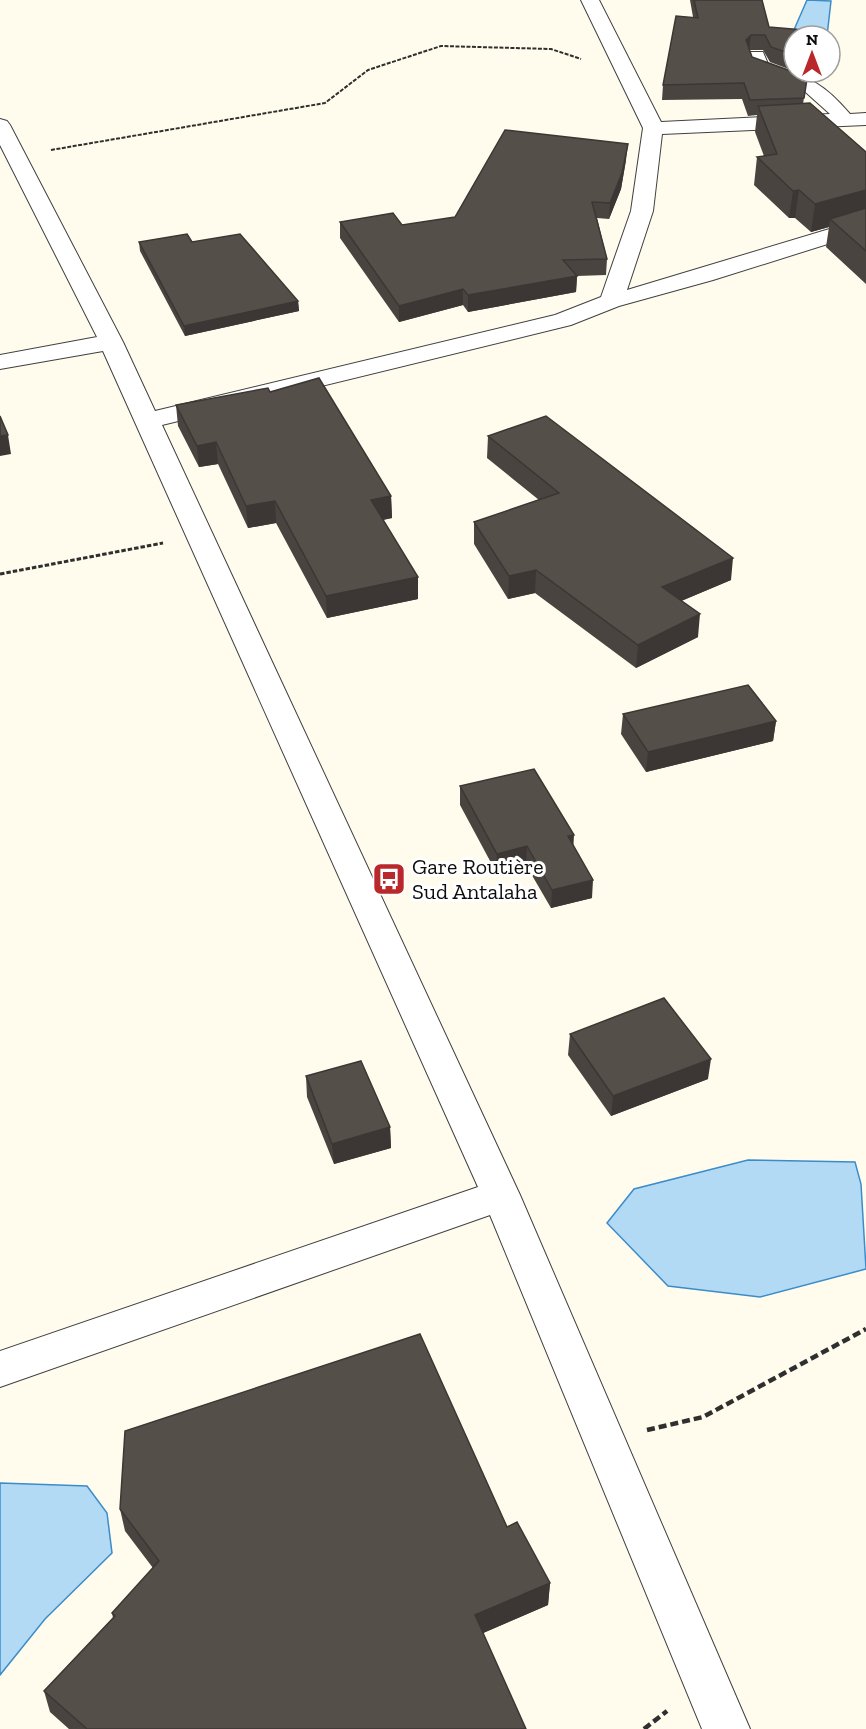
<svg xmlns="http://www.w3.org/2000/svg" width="866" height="1729" font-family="'Zilla Slab',serif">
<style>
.water{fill:#b3daf4;stroke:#3c8cca;stroke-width:1.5}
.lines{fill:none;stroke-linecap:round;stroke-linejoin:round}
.minor-casing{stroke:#404040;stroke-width:2}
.path-far2{stroke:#2f2f2f;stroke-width:2;stroke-dasharray:4 1.5;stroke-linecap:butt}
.path-far1{stroke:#2f2f2f;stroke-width:3;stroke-dasharray:4.5 2;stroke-linecap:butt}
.path{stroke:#2f2f2f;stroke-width:4.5;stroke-dasharray:8 4;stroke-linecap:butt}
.minor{fill:#fff;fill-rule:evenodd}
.wall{fill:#494440}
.shaded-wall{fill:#3c3734}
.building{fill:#554f4a;stroke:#3c3734;stroke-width:1.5}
.labels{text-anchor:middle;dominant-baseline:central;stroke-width:6;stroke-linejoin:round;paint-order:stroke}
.poi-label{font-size:22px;fill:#0d0d0d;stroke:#fff;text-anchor:start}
</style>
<rect width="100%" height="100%" fill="#fffced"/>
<path class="water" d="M 807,0 L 831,1 L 827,36 L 793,32 Z
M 748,1160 L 855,1162 L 861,1184 L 866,1269 L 760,1297 L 668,1286 L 607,1223 L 634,1189 Z
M 0,1483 L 87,1486 L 107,1513 L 112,1553 L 45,1619 L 0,1675 Z"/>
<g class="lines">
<defs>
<path id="minor" d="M 581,0 L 599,0 L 661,122 L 830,114 L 801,88 L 752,71 L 746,56 L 749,52 L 763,52 L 768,64 C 808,78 821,80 850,114 L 866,113 L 866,125 L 662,134 L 653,211 L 627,290 L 866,218 L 866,232 L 713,280 L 619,306 L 571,325 L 162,425 L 520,1195 L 750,1729 L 702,1729 L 490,1215 L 0,1387 L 0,1351 L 478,1187 L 103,351 L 0,369 L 0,355 L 97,337 L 0,145 L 0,119 L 7,121 L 10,125 L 123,342 L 155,411 L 555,315 L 601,297 L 631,211 L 643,128 Z"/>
</defs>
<use href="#minor" class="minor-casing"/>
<path class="path-far2" d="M 51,150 L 325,103 L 368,70 L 441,46 L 551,49 L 581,59"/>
<path class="path-far1" d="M 0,574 L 163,543"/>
<path class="path" d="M 647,1430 L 703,1417 L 866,1329
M 644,1729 L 667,1711"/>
<use href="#minor" class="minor"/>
</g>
<path class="wall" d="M 690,0 L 762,0 L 769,27 L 794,36 L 794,71 L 770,62 L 763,50 L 749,50 L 752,57 L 807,79 L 803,104 L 866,152 L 866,284 L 826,247 L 829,227 L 811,232 L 795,218 L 789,218 L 754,185 L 757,157 L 764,156 L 755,132 L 757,115 L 748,116 L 742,99 L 662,100 L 663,85 L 693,17 Z
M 796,72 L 809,72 L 808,77 Z
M 626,160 L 621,189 L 609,219 L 597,218 L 607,259 L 606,275 L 577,276 L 576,292 L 468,312 L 463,305 L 399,322 L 340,238 L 340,222 L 402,225 L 455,217 Z
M 139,242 L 192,242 L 298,301 L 299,311 L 185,336 L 140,251 Z
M 270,392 L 391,496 L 392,518 L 383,520 L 418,599 L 327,618 L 276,523 L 248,528 L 218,464 L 199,467 L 178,426 L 176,405 Z
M 488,436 L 731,580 L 681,601 L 698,637 L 636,668 L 535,593 L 508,599 L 474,544 L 474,522 L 539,500 L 487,458 Z
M 623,714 L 776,721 L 773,741 L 646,772 L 621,734 Z
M 460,786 L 573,846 L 592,898 L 551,908 L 526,865 L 496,872 L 460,805 Z
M 570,1034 L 708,1079 L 611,1116 L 568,1055 Z
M 306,1076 L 390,1127 L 391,1148 L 334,1164 L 307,1097 Z
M 120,1509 L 507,1527 L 550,1583 L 548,1605 L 483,1633 L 526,1729 L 69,1729 L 50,1712 L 44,1691 L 113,1618 L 112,1613 L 153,1568 L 125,1531 Z"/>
<path class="shaded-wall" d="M 751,35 L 749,50 L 746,40 Z
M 628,144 L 626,160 L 621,189 L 609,219 L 610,203 Z
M 799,190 L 795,218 L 789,218 L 793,191 Z
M 866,190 L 866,217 L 830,219 L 829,227 L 811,232 L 815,204 Z
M 577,276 L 576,292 L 468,312 L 468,295 Z
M 463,289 L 463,305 L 399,322 L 399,306 Z
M 298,301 L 299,311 L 185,336 L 184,326 Z
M 8,435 L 11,454 L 0,456 L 0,436 Z
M 216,442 L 218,464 L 199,467 L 197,446 Z
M 391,496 L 392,518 L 372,522 L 371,500 Z
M 275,501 L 276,523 L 248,528 L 246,506 Z
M 733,558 L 731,580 L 660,610 L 662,587 Z
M 536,570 L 535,593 L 508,599 L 509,576 Z
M 418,577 L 418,599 L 327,618 L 326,596 Z
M 700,614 L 698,637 L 636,668 L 638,645 Z
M 776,721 L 773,741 L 646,772 L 648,752 Z
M 574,835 L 573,853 L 568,836 Z
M 527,846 L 526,865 L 496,872 L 497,854 Z
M 593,880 L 592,898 L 551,908 L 552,890 Z
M 711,1059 L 708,1079 L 611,1116 L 613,1096 Z
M 390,1127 L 391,1148 L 334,1164 L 332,1144 Z
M 550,1583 L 548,1605 L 474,1637 L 475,1615 Z"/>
<path class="building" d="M 694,0 L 762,0 L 769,27 L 815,31 L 814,36 L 794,36 L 794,55 L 771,47 L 765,35 L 751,35 L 746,40 L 752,57 L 802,75 L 807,79 L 804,98 L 750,100 L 744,83 L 663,85 L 676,16 L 698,18 Z
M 810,103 L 866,152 L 866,190 L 815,204 L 799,190 L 793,191 L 757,157 L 777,154 L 758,106 Z
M 505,130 L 628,144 L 622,173 L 610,203 L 592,202 L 607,259 L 563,260 L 577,276 L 468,295 L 463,289 L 399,306 L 340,222 L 393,213 L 402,225 L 455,217 Z
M 866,208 L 866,251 L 830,219 Z
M 187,234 L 192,242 L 240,234 L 298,301 L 184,326 L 139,242 Z
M 319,378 L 391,496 L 371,500 L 418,577 L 326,596 L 275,501 L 246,506 L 216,442 L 197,446 L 176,405 L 268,388 L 270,392 Z
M 0,416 L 8,435 L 0,436 Z
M 546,416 L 733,558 L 662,587 L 700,614 L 638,645 L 536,570 L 509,576 L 474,522 L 559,493 L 488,436 Z
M 748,685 L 776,721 L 648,752 L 623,714 Z
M 534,769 L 574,835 L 568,836 L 593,880 L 552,890 L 527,846 L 497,854 L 460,786 Z
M 664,998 L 711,1059 L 613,1096 L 570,1034 Z
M 361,1061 L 390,1127 L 332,1144 L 306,1076 Z
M 420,1334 L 507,1527 L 517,1522 L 550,1583 L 475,1615 L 526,1729 L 87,1729 L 44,1691 L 115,1616 L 112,1613 L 159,1561 L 120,1509 L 125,1431 Z"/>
<defs>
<symbol id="bus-square" viewBox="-11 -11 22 22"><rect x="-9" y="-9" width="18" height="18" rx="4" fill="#b9282a" stroke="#fff"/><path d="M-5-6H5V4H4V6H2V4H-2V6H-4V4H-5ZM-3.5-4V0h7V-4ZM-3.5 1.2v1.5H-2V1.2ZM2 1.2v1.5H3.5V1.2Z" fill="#fff"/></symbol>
</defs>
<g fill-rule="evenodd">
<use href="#bus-square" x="370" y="860" width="38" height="38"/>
</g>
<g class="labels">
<g class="poi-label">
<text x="412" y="866">Gare Routière<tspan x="412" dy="25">Sud Antalaha</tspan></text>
</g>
</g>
<g transform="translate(812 54)"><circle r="28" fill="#ffffff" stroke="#9e9e9e" stroke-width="1.5"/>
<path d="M0-4.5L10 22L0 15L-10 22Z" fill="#b9282a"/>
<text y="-9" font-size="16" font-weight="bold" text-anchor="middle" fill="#0d0d0d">N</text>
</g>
</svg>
